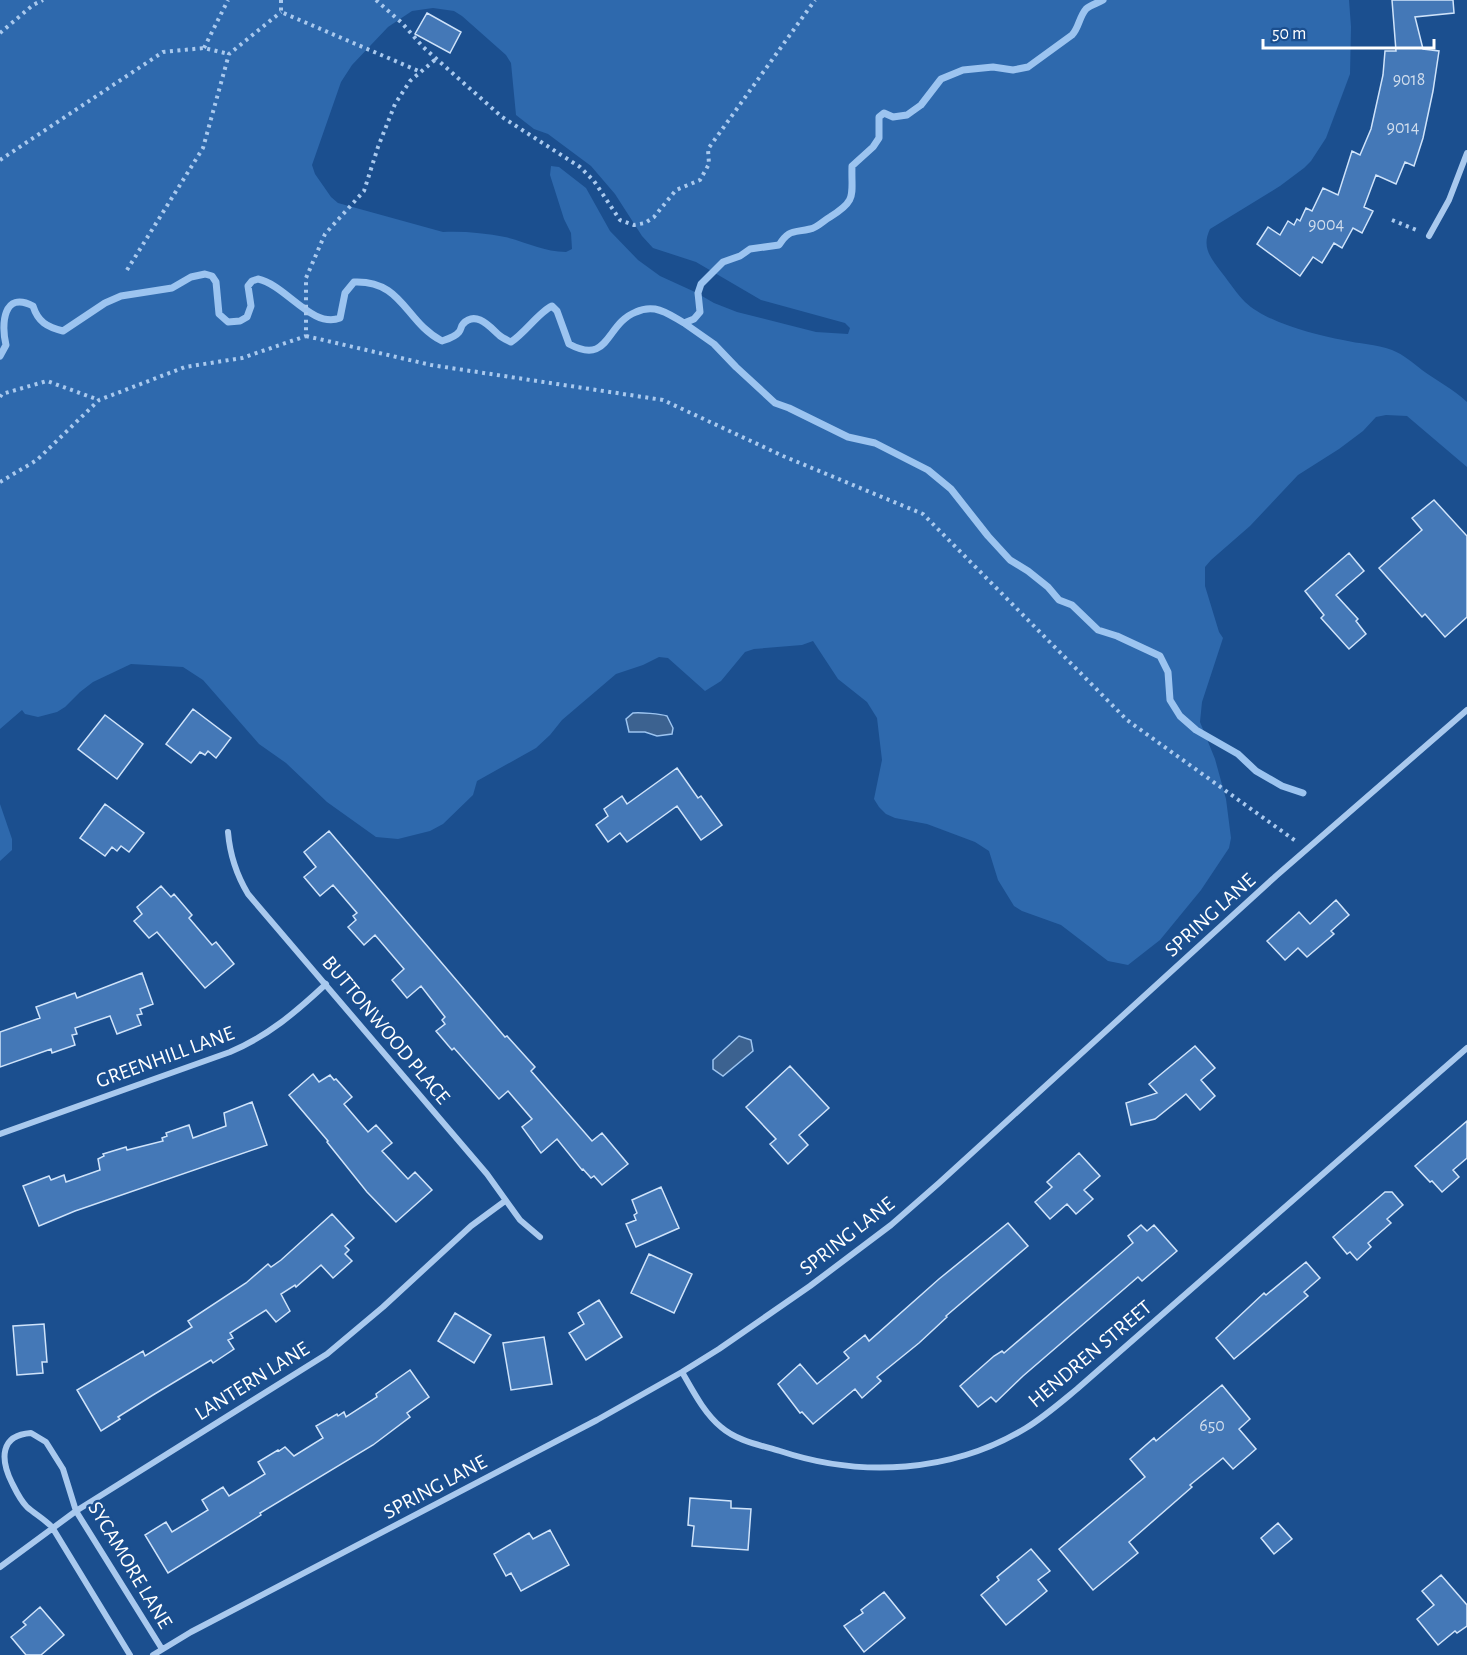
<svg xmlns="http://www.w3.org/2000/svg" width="1467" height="1655" font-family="'Alegreya Sans',sans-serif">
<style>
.green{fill:#2e69ad;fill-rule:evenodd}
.water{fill:#3c6290;stroke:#9cc4f0;stroke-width:1.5}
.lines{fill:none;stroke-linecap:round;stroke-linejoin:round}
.stream{stroke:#9cc4f0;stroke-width:7}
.building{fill:#4478b7;stroke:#cfe3fa;stroke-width:1.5}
.path{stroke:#a9c9ee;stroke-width:4;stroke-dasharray:3 4.5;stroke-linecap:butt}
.street{stroke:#a9c9ee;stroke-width:6}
.labels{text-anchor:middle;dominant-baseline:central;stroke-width:5;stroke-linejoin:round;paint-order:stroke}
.number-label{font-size:18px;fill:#d0dded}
.street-label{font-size:21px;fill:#fff;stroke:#1b4f8f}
</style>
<rect width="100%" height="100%" fill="#1b4f8f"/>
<path class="green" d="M 0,0 L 1349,0 L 1351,27 L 1350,74 L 1326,138 L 1311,161 L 1304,168 L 1280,186 L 1210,229 C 1201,248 1211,258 1222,273 C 1230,283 1237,294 1245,302 C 1266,322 1314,335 1343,340 C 1359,344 1376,344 1392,350 C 1404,355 1412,362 1422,370 C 1437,381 1453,389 1467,402 L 1467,467 L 1407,416 L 1386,415 L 1376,417 L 1363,431 L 1339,449 L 1298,475 L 1250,526 L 1211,560 L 1205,567 L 1205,586 L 1219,632 L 1223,638 L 1202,702 L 1200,722 L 1215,759 L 1226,799 L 1231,838 L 1229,848 L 1201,890 L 1160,940 L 1128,965 L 1108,961 L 1061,925 L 1022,911 L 1014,906 L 998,880 L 989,851 L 975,842 L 927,824 L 895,818 L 886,814 L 879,807 L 874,799 L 882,760 L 877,718 L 867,702 L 838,679 L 813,641 L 802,645 L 754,649 L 745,652 L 721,681 L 705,691 L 668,658 L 659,657 L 643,665 L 616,674 L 562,720 L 550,735 L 536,748 L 477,781 L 473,795 L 443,824 L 430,831 L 398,839 L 376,837 L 327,802 L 286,763 L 259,744 L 203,680 L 183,667 L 131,664 L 93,682 L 80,692 L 65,707 L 57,712 L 38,717 L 25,714 L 22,710 L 0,729 ZM 433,8 L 454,11 L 462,16 L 506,55 L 511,63 L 516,115 L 534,129 L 548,134 L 591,166 L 615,194 L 642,236 L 653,248 L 696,262 L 761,300 L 845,323 L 850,328 L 848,334 L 816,332 L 737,312 L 714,303 L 695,292 L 660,276 L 638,260 L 610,231 L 586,188 L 559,167 L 551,166 L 550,175 L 564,219 L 571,233 L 572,249 L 566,252 C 544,252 526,242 505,237 C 485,233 463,231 443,232 L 338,203 L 331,197 L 315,174 L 312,165 L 341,82 L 352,65 L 388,27 L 412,11 Z
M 0,804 L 12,839 L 12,850 L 0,861 Z"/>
<path class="water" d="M 633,713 C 639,712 661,714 667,716 L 673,728 L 672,734 L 657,736 L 645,732 L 629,732 L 626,719 Z
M 739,1036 L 751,1040 L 753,1051 L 723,1076 L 713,1069 L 713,1060 Z"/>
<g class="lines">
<path class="stream" d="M 684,323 L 714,344 L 736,367 L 775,403 L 789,408 L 848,437 L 875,443 L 928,470 L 951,489 L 988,536 L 1010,560 L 1028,571 L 1048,587 L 1059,600 L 1072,605 L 1098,630 L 1117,636 L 1160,656 L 1168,672 L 1170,700 L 1180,716 L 1196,730 L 1238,754 L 1256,771 L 1282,786 L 1303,793
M 0,356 L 6,345 C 1,325 3,290 33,306 C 38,322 47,327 63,331 L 105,303 L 121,296 L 172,288 L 191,277 L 205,274 L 212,276 L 216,282 L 219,314 L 228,322 L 240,321 L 247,317 L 251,306 L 248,286 L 252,281 L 258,279 C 286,285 312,329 340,318 L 345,293 L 354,282 C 403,280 405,322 442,341 C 448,339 455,337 459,332 C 461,330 461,326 463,324 C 476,310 490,327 499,335 C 502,338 507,340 511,342 C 525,333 539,312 552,306 L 557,311 L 569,344 C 610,366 605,324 636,312 C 642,309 648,308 655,309 C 666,311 675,318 684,323 L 694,319 L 700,312 L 698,293 L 701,284 L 723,262 L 740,256 L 750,249 L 779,245 C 789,229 793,233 810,229 C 817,228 823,221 830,217 C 858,200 851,195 852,166 L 873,147 L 879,138 L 879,117 L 884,113 L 893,117 L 907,115 L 921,105 L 941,79 L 963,70 L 993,67 L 1013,70 L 1028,67 L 1072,35 C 1079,28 1079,17 1086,9 C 1090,5 1098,3 1103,0"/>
</g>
<path class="building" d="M 1392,0 L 1453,0 L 1454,13 L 1415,17 L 1423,49 L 1439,51 L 1433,91 L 1423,138 L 1414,166 L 1405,162 L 1396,184 L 1376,175 L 1364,207 L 1373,211 L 1362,233 L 1353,228 L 1342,248 L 1334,243 L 1322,263 L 1313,257 L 1300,276 L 1257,244 L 1268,227 L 1280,235 L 1288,221 L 1294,225 L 1297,219 L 1300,221 L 1306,208 L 1312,211 L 1323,188 L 1338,195 L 1352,151 L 1360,155 L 1371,129 L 1383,75 L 1385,51 L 1396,51 Z
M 427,13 L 461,32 L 450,53 L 415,34 Z
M 1434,500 L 1467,536 L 1467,617 L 1445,637 L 1425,614 L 1422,617 L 1379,568 L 1422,530 L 1412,518 Z
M 1349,553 L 1364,571 L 1336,595 L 1358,619 L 1356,621 L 1366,634 L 1349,649 L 1321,618 L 1324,615 L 1305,591 Z
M 193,709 L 231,738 L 216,758 L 208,751 L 205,755 L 200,752 L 191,763 L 166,744 Z
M 105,715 L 143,744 L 117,779 L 78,749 Z
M 677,768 L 698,798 L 701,796 L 722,825 L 701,840 L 677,806 L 627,842 L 620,833 L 608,842 L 596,825 L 608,816 L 604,809 L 622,796 L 627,804 Z
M 105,804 L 144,833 L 129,852 L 121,846 L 117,851 L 112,847 L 105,856 L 80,838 Z
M 329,831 L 505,1037 L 507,1036 L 535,1067 L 531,1071 L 592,1141 L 602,1133 L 628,1164 L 602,1185 L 594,1176 L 591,1178 L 583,1169 L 582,1170 L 557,1139 L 541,1153 L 522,1127 L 532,1119 L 508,1091 L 499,1099 L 454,1048 L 452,1050 L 436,1031 L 445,1024 L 442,1020 L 445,1017 L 421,986 L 407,998 L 392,980 L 404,969 L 375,935 L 364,945 L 348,927 L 356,920 L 353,916 L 357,913 L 333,885 L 320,896 L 304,877 L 316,867 L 304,852 Z
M 161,886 L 171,897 L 174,894 L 192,915 L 189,918 L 212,945 L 216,942 L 234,964 L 205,988 L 157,932 L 149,938 L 134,921 L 142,914 L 137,907 Z
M 1336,900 L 1349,915 L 1331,931 L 1334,934 L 1307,957 L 1298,948 L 1285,960 L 1267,941 L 1297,914 L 1299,912 L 1310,924 Z
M 142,973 L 153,1004 L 140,1009 L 142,1014 L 137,1015 L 141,1025 L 117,1034 L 110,1016 L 75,1028 L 77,1034 L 72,1035 L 75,1045 L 52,1053 L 51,1049 L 0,1067 L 0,1032 L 40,1018 L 36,1007 L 75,993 L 77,998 Z
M 1195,1046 L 1215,1068 L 1201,1080 L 1215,1096 L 1200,1110 L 1186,1094 L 1155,1119 L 1131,1125 L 1126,1103 L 1157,1093 L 1149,1084 Z
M 790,1066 L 829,1108 L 799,1135 L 808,1145 L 788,1164 L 770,1144 L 776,1139 L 746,1107 Z
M 313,1074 L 319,1082 L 330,1075 L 334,1080 L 336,1079 L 352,1097 L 344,1104 L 368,1132 L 376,1125 L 392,1143 L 382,1151 L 408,1179 L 415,1172 L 432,1190 L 396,1222 L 367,1192 L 327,1142 L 328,1141 L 289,1095 Z
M 252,1102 L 267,1145 L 75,1211 L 39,1226 L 23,1186 L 49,1176 L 51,1180 L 64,1175 L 66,1182 L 100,1170 L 98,1159 L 104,1156 L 103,1154 L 126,1147 L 127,1150 L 163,1141 L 162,1138 L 167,1136 L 166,1133 L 189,1125 L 193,1138 L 226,1126 L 224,1113 Z
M 1467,1121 L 1467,1158 L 1453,1170 L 1459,1177 L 1442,1192 L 1432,1181 L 1430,1182 L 1415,1166 Z
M 1079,1153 L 1100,1176 L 1084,1190 L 1093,1199 L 1076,1214 L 1067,1204 L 1050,1219 L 1035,1202 L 1052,1187 L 1047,1182 Z
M 661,1187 L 679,1228 L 636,1247 L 626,1224 L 636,1220 L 634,1215 L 637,1213 L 632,1200 Z
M 1385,1192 L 1392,1192 L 1403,1205 L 1387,1219 L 1391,1223 L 1368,1243 L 1371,1247 L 1357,1260 L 1350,1252 L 1347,1254 L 1333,1237 Z
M 332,1214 L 354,1238 L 345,1246 L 349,1250 L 345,1254 L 352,1261 L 333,1278 L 321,1265 L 296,1287 L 295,1285 L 281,1294 L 290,1311 L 276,1322 L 266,1310 L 230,1333 L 233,1338 L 228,1340 L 234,1349 L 213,1363 L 211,1360 L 153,1395 L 118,1417 L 120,1419 L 101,1431 L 77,1390 L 143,1351 L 145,1356 L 192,1327 L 188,1321 L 246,1283 L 268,1264 L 271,1267 L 281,1260 Z
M 1008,1223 L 1028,1246 L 946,1316 L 947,1317 L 919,1343 L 877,1377 L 881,1381 L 862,1398 L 855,1389 L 813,1424 L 802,1412 L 800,1413 L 778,1384 L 800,1364 L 817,1384 L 849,1358 L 844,1352 L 865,1335 L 869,1341 L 939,1279 Z
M 1141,1225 L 1147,1231 L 1154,1225 L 1177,1251 L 1142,1281 L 1138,1277 L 1023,1376 L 996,1402 L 991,1397 L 978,1407 L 960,1386 L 994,1356 L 1002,1351 L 1004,1353 L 1133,1243 L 1128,1236 Z
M 649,1254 L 692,1274 L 674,1313 L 631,1293 Z
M 1306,1262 L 1320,1278 L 1304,1292 L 1308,1296 L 1234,1359 L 1216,1338 L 1264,1293 L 1266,1295 Z
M 599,1300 L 622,1337 L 586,1360 L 569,1333 L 584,1324 L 578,1313 Z
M 455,1313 L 491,1335 L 474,1363 L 438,1341 Z
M 44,1324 L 47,1362 L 42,1362 L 43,1373 L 17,1375 L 13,1326 Z
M 544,1337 L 552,1384 L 511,1390 L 503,1343 Z
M 410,1370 L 429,1397 L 407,1413 L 410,1417 L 373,1445 L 260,1513 L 261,1515 L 168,1573 L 145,1535 L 166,1522 L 172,1532 L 208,1510 L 202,1500 L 223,1487 L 229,1496 L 265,1474 L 258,1462 L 278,1450 L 279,1451 L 285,1447 L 294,1456 L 323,1438 L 316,1426 L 337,1414 L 338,1416 L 344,1412 L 346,1417 L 377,1397 L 376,1394 Z
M 1222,1385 L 1250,1419 L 1239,1429 L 1256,1449 L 1233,1469 L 1223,1458 L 1190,1485 L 1192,1487 L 1129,1542 L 1138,1553 L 1093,1590 L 1059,1549 L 1145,1477 L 1130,1459 L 1154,1438 L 1156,1441 Z
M 690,1498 L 731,1501 L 731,1508 L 751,1509 L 748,1550 L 692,1546 L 694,1526 L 688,1525 Z
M 1278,1523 L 1292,1539 L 1274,1554 L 1261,1538 Z
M 550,1530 L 569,1565 L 521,1591 L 511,1573 L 506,1576 L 494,1554 L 529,1533 L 533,1539 Z
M 1031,1549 L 1050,1571 L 1038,1580 L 1047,1591 L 1006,1625 L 981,1595 L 999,1580 L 997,1577 Z
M 1441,1575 L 1467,1605 L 1467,1626 L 1457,1633 L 1455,1631 L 1438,1645 L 1417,1619 L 1434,1605 L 1422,1591 Z
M 884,1592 L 905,1618 L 864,1652 L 844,1626 L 863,1613 L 861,1610 Z
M 40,1607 L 64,1635 L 41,1655 L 26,1655 L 11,1637 L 26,1625 L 23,1622 Z"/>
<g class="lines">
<path class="path" d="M 281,0 L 281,12 L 421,72
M 376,0 L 402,23 L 423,47 L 502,117 L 580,167 L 594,181 L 620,220 L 634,225 L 645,223 L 654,217 L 676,190 L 700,180 L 709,164 L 708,149 L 815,0
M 0,33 L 33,5 L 43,0
M 204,48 L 228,0
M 0,160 L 163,52 L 204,48 L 229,54
M 1392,220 L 1419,231
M 127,270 L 203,148 L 229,54 L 281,12
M 306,336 L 431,365 L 663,400 L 783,456 L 923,514 L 1127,720 L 1297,842
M 0,397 L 2,394 L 47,381 L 99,400
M 0,482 L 37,460 L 99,400 L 185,367 L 242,358 L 306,336 L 306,278 L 325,234 L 364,191 L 378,147 L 395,104 L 410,81 L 436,59"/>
<path class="street" d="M 1429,236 L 1449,200 L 1467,153
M 228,832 C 230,856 236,874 248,894 L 487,1174 L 520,1220 L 540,1237
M 0,1134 L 230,1052 C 268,1036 296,1012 326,984
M 682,1372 C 693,1391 704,1413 721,1427 C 737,1441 760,1445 780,1451 C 861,1478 952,1473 1026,1428 C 1044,1417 1060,1403 1077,1389 L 1467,1048
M 0,1567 L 76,1511 L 327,1354 L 383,1307 L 471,1226 L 505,1201
M 130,1655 L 52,1527 C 44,1519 35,1514 27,1507 C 20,1500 16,1491 12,1483 C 0,1459 0,1435 31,1433 L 46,1442 L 63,1469 L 76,1511 L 162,1649
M 153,1655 L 191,1632 L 597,1420 L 682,1372 L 719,1349 L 810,1286 L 891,1225 L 939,1183 L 1276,876 L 1467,710"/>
</g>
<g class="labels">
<g class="number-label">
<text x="1409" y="80">9018</text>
<text x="1403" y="128">9014</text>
<text x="1326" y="225">9004</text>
<text x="1212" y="1426">650</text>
</g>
<g class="street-label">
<text transform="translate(1210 915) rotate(-42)">SPRING LANE</text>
<text transform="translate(386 1030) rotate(50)">BUTTONWOOD PLACE</text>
<text transform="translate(165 1057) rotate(-20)">GREENHILL LANE</text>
<text transform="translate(847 1236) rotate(-38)">SPRING LANE</text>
<text transform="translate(1090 1354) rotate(-40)">HENDREN STREET</text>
<text transform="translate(252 1381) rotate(-32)">LANTERN LANE</text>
<text transform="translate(435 1487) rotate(-28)">SPRING LANE</text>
<text transform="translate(130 1565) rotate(59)">SYCAMORE LANE</text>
</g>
</g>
<path d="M1263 39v9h171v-9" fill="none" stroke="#ffffff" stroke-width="3"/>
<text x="1272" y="39" font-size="18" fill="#ffffff" stroke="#1b4f8f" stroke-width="4.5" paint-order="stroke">50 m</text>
</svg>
